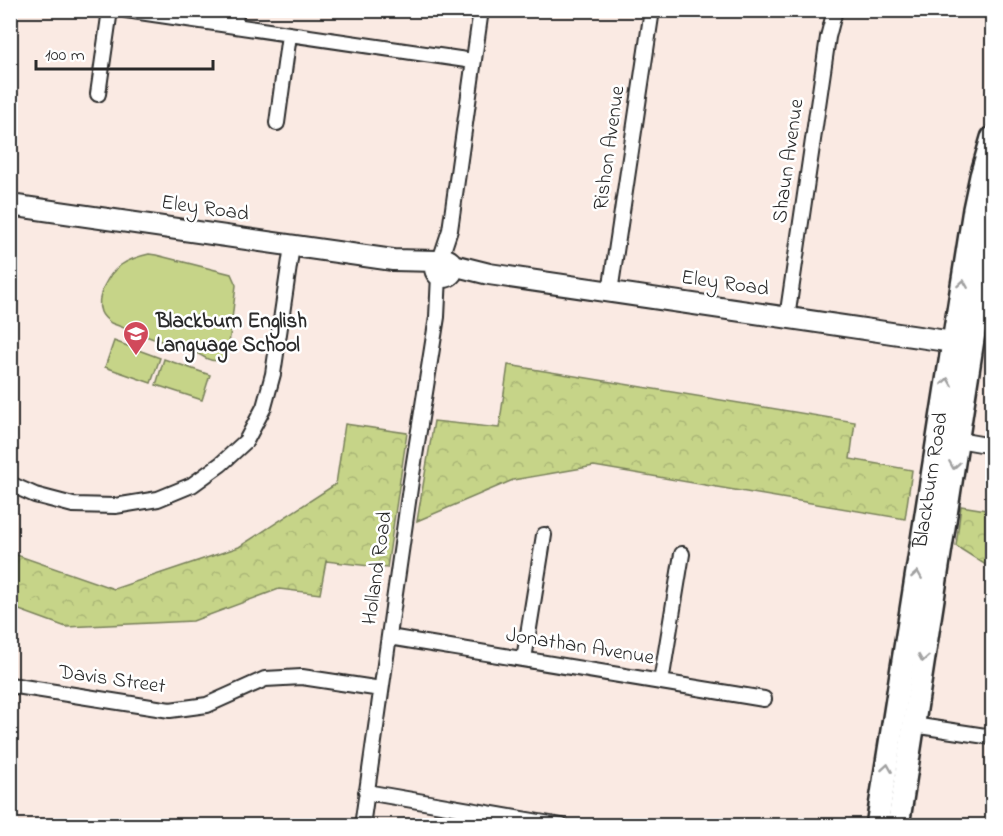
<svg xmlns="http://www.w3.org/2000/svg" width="1003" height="836" font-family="'Indie Flower',sans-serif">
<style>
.green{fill:#c6d488;stroke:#78805a;stroke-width:1.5}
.forest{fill:url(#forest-crowns);stroke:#78805a;stroke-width:1.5}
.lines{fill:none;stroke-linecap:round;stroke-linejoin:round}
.minor-casing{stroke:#2b2b2b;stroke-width:18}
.secondary-casing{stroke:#2b2b2b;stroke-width:24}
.primary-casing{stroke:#2b2b2b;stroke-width:26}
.minor{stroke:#fff;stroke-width:14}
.secondary{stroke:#fff;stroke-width:20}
.primary{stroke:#fff;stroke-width:21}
.oneway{stroke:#a0a0a0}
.labels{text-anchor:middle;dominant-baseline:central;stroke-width:5;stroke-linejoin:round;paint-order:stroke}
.street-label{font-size:21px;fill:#2b2b2b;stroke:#fff}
.poi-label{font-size:21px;font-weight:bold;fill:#2b2b2b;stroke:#fff;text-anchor:start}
</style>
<defs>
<pattern id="forest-crowns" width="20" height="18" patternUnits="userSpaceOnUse" patternTransform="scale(1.5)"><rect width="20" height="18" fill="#c6d488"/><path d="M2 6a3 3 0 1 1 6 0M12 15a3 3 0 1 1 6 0" fill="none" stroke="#aab676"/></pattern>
</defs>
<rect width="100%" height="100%" fill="#faeae3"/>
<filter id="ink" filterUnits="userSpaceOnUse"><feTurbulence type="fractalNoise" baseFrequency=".0167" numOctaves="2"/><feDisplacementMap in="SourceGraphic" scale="12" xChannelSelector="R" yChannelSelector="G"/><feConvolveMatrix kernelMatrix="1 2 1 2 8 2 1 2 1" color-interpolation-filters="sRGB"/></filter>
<g filter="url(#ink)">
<path class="green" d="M 149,254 L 156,255 L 231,274 L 236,285 L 228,353 L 224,359 C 209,364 205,356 192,351 C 186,348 179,347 173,345 C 167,342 165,340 159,341 L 111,323 C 107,320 103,317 101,312 C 95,297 108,274 121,265 C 128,260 140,256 149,254 Z
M 114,341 L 160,358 L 151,383 L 105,367 Z
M 164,359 L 210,375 L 202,400 L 156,385 Z"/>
<path class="forest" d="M 508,365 L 855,422 L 850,459 L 912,470 L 905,519 L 594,466 L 513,480 L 417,521 L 434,421 L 499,428 Z
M 345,424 L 407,433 L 387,568 L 326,561 L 320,594 L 279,589 L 193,621 L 66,627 L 11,607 L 11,553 L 114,589 L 239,547 L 336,484 Z
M 961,506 L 992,511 L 992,569 L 956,546 Z"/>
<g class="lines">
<defs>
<path id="minor" d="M 126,10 L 473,61
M 234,26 L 237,10
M 98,94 L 110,10
M 277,123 L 289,35
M 440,260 L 450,230 L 481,10
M 610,292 L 652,10
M 787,318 L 828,37 L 835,10
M 958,440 L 992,446
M 10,484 L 35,495 L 73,505 L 115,506 L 158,499 L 192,485 L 221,464 L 246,441 L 264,407 L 273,374 L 292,246
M 389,637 L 764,699
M 524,659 L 544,535
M 661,682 L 682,554
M 10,685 L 170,710 L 207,705 L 265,679 L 302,677 L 381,689
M 913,725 L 992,737
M 366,792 L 562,826
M 362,826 L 411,481 L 437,317 L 439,275"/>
<path id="secondary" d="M 10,205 L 393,260 L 438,261
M435 268a9 9 0 1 1 18 0a9 9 0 1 1-18 0Z
M 453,265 L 489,274 L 953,342"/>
<g id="primary">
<path id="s1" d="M 877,826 L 974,209 L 981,176 L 992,138"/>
<path d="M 898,826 L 992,216"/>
</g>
</defs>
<use href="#minor" class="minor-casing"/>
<use href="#secondary" class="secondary-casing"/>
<use href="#primary" class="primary-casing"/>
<use href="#minor" class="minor"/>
<use href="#secondary" class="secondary"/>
<use href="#primary" class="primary"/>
</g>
<defs><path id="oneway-chevron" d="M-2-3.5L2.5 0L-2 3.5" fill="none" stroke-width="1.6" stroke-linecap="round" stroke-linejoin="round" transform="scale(1.5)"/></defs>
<g class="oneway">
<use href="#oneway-chevron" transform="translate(963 284) rotate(-81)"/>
<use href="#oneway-chevron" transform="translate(947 382) rotate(-81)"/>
<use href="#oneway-chevron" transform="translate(954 465) rotate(99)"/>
<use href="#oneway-chevron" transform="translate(917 575) rotate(-81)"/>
<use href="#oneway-chevron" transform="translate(923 658) rotate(99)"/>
<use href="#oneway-chevron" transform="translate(887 768) rotate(-81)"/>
</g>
</g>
<defs>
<symbol id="school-pin" viewBox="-11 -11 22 30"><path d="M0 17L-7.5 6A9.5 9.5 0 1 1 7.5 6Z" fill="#d1495b" stroke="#fff"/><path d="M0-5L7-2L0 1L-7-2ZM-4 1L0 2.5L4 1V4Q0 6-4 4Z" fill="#fff"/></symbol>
</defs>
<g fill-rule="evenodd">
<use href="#school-pin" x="121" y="319" width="30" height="40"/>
</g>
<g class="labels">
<g class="street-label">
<text transform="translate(610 148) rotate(-82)">Rishon Avenue</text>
<text transform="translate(789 161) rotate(-82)">Shaun Avenue</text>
<text transform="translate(205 209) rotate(8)">Eley Road</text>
<text transform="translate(725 284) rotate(8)">Eley Road</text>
<text stroke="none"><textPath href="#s1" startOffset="350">Blackburn Road</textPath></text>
<text transform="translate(378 568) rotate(-82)">Holland Road</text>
<text transform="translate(580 647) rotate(9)">Jonathan Avenue</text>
<text transform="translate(112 680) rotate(8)">Davis Street</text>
</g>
<g class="poi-label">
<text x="156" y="322">Blackburn English<tspan x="156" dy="24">Language School</tspan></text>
</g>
</g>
<rect width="1003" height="836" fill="none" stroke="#fff" stroke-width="36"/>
<rect x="18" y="18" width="967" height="800" fill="none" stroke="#2b2b2b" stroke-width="2" filter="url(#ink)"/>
<path d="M36 60v9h177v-9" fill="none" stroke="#2b2b2b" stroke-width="3"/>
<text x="45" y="60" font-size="18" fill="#2b2b2b" stroke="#ffffff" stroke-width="4.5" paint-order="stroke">100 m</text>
</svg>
